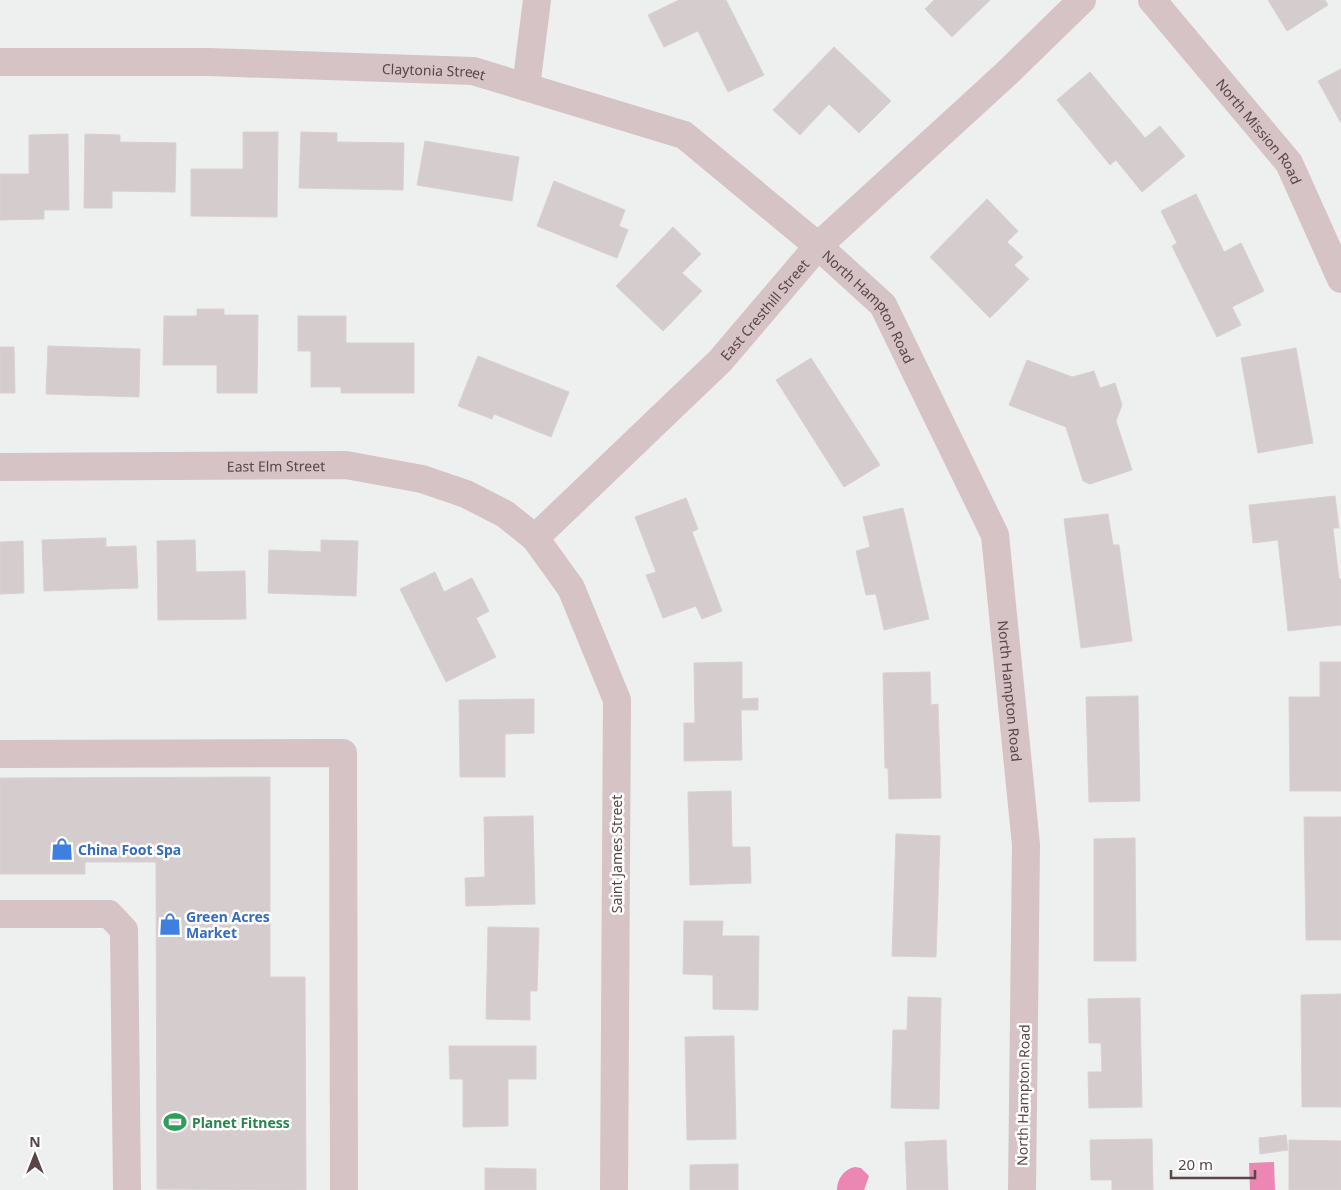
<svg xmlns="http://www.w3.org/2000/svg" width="1341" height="1190" font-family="'Noto Sans',sans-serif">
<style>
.water{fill:#ec86b3}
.building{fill:#d5cccd;stroke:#d9d1d1}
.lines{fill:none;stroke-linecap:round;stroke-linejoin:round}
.minor{stroke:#d5c3c6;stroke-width:28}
.labels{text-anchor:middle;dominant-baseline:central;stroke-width:5;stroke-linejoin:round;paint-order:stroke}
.street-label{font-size:14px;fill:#5a4549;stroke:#fff}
.shop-label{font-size:14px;font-weight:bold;fill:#366cbe;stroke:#fff;text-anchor:start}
.leisure-label{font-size:14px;font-weight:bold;fill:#27864d;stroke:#fff;text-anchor:start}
</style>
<rect width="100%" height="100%" fill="#edf0ee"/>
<path class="water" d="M 1274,1162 L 1275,1190 L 1250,1190 L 1249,1163 Z
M 855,1167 L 861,1168 L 869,1176 L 864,1190 L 837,1190 C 837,1179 844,1169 855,1167 Z"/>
<path class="building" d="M 679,0 L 726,0 L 764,75 L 728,92 L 698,31 L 664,47 L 648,15 Z
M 934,0 L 990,0 L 952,37 L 925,9 Z
M 1268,0 L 1325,0 L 1328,5 L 1287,31 Z
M 834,47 L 891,101 L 859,133 L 829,104 L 800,135 L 773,110 Z
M 1341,69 L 1341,123 L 1318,81 Z
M 1090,72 L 1145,138 L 1160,126 L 1185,156 L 1142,192 L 1116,160 L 1110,165 L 1057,100 Z
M 243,132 L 278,132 L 277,217 L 191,216 L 191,169 L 243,169 Z
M 301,132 L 337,133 L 337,142 L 404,143 L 403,190 L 299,188 Z
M 68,134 L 69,210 L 44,210 L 44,219 L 0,220 L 0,174 L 29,174 L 29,135 Z
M 85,134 L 120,135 L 120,142 L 176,143 L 175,192 L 112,191 L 112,208 L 84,208 Z
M 425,141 L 519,157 L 512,201 L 417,185 Z
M 554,181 L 625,210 L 619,226 L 628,230 L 617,258 L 537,226 Z
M 1196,194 L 1224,252 L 1241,243 L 1264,291 L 1232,307 L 1241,325 L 1217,337 L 1172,246 L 1177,243 L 1161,211 Z
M 987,199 L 1018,231 L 1007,242 L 1023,257 L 1014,265 L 1029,279 L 990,318 L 930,257 Z
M 673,227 L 701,254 L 682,273 L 702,291 L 663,331 L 616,286 Z
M 197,309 L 224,309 L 224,315 L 258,315 L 257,393 L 217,393 L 217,365 L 163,365 L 164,316 L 197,316 Z
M 298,316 L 346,316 L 346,343 L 414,343 L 414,393 L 341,393 L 341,387 L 311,387 L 311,351 L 298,351 Z
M 48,346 L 140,349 L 139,397 L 46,394 Z
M 0,347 L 14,347 L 15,393 L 0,393 Z
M 1296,348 L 1313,443 L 1258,453 L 1241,358 Z
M 478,356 L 569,392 L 551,437 L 494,414 L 492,419 L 458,406 Z
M 811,358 L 880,465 L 844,487 L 776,380 Z
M 1027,360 L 1072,377 L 1094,371 L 1100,388 L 1115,383 L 1122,405 L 1116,421 L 1132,470 L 1090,484 L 1083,481 L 1066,427 L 1009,405 Z
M 1335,496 L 1339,528 L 1333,528 L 1339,579 L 1341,579 L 1341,625 L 1288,631 L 1278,540 L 1253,543 L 1249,505 Z
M 686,498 L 698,529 L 692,532 L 722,611 L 702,619 L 696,606 L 663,618 L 646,575 L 656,572 L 635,517 Z
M 903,508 L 929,619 L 884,630 L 876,594 L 866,595 L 856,551 L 870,547 L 863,517 Z
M 1108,514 L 1113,545 L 1119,545 L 1132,641 L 1081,648 L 1064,519 Z
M 106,538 L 106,547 L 136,546 L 138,588 L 44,591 L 42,540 Z
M 195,540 L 196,572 L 245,571 L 246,619 L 158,620 L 157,541 Z
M 321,540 L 358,541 L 356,596 L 268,593 L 269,550 L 321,552 Z
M 23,541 L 24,593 L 0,594 L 0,542 Z
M 435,572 L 444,592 L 472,578 L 489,611 L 476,618 L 496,657 L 446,682 L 400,589 Z
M 742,662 L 742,699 L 758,698 L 758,710 L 741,710 L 742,760 L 684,761 L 684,723 L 695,723 L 694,663 Z
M 1320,662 L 1341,662 L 1341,791 L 1290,791 L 1289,697 L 1320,697 Z
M 930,672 L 931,705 L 938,704 L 941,798 L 889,799 L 888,768 L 885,768 L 883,673 Z
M 1138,696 L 1140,801 L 1089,802 L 1086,697 Z
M 534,699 L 534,733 L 505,734 L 505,777 L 460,777 L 459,700 Z
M 270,777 L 270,977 L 305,977 L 306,1190 L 157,1189 L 156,862 L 85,862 L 85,874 L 0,874 L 0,778 Z
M 731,791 L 732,847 L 750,847 L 751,883 L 690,885 L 688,792 Z
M 533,816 L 535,904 L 466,906 L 465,878 L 485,877 L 484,817 Z
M 1304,817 L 1341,817 L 1341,940 L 1306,940 Z
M 896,834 L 940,836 L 936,957 L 892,956 Z
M 1135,838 L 1136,961 L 1094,961 L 1094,839 Z
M 684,921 L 723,921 L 722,936 L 759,936 L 758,1010 L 713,1009 L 713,975 L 683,974 Z
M 488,927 L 539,928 L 537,991 L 530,991 L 530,1020 L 486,1019 Z
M 1341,994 L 1341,1107 L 1302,1107 L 1301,995 Z
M 908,997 L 941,998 L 939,1109 L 891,1108 L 893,1030 L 907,1030 Z
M 1140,998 L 1142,1107 L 1089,1108 L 1088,1072 L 1102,1072 L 1101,1043 L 1089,1043 L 1088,999 Z
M 734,1036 L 736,1139 L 687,1140 L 685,1037 Z
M 449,1046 L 536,1046 L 536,1079 L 508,1079 L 508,1126 L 463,1127 L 463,1079 L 450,1079 Z
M 1286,1135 L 1288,1150 L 1260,1154 L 1259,1138 Z
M 1152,1139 L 1153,1190 L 1112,1190 L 1112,1180 L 1091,1180 L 1090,1140 Z
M 946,1140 L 948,1190 L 907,1190 L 905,1142 Z
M 1289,1140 L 1341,1141 L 1341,1190 L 1289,1190 Z
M 738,1164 L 738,1190 L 690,1190 L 690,1165 Z
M 485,1168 L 536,1169 L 536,1190 L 485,1190 Z"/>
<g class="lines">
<g class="minor">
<path id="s1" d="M 1152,0 L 1289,163 L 1341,279"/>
<path id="s2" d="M 0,62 L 208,62 L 473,71 L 684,135 L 818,246 L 883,305 L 995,535 L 1026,845 L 1022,1190"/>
<path d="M 526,87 L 537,0"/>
<path id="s3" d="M 0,467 L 346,465 L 422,479 L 466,494 L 505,514 L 535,538 L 571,588 L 617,700 L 614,1190"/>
<path id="s4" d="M 535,538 L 720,361 L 818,246 L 1006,74 L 1082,0"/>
<path d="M 0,754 L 343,753 L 344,1190"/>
<path d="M 0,914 L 109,914 L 124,930 L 127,1190"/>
</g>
</g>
<defs>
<symbol id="shop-bare" viewBox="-9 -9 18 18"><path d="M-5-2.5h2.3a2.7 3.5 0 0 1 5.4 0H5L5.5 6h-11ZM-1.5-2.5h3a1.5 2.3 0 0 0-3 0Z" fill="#3f7fe0" stroke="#fff" stroke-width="2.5" paint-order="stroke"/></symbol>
<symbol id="stadium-bare" viewBox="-9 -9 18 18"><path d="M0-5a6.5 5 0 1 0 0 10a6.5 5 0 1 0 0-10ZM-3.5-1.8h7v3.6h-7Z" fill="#2e9e5b" stroke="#fff" stroke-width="2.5" paint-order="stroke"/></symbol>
</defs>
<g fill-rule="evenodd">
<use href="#shop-bare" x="46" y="833" width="32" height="32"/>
<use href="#shop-bare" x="154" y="908" width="32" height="32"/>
<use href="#stadium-bare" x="159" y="1106" width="32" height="32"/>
</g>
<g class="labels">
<g class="street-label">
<text stroke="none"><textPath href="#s2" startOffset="434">Claytonia Street</textPath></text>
<text stroke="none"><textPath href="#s1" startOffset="170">North Mission Road</textPath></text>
<text stroke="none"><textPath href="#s2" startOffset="948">North Hampton Road</textPath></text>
<text stroke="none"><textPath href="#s4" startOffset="324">East Cresthill Street</textPath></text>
<text stroke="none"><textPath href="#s3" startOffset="276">East Elm Street</textPath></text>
<text stroke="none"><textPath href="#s2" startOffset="1368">North Hampton Road</textPath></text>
<text transform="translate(616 854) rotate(-90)">Saint James Street</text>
<text transform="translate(1023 1095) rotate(-89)">North Hampton Road</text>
</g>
<g class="shop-label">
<text x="78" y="849">China Foot Spa</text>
<text x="186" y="916">Green Acres<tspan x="186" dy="16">Market</tspan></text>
</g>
<g class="leisure-label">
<text x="192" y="1122">Planet Fitness</text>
</g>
</g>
<g transform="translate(35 1155)" stroke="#ffffff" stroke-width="4" paint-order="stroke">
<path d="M0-4L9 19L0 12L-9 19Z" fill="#5a4549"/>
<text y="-8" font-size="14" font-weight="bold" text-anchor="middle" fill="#5a4549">N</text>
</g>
<path d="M1171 1170v8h84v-8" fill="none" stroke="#5a4549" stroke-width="2.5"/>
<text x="1178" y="1170" font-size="15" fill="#5a4549" stroke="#ffffff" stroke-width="4" paint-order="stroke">20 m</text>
</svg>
